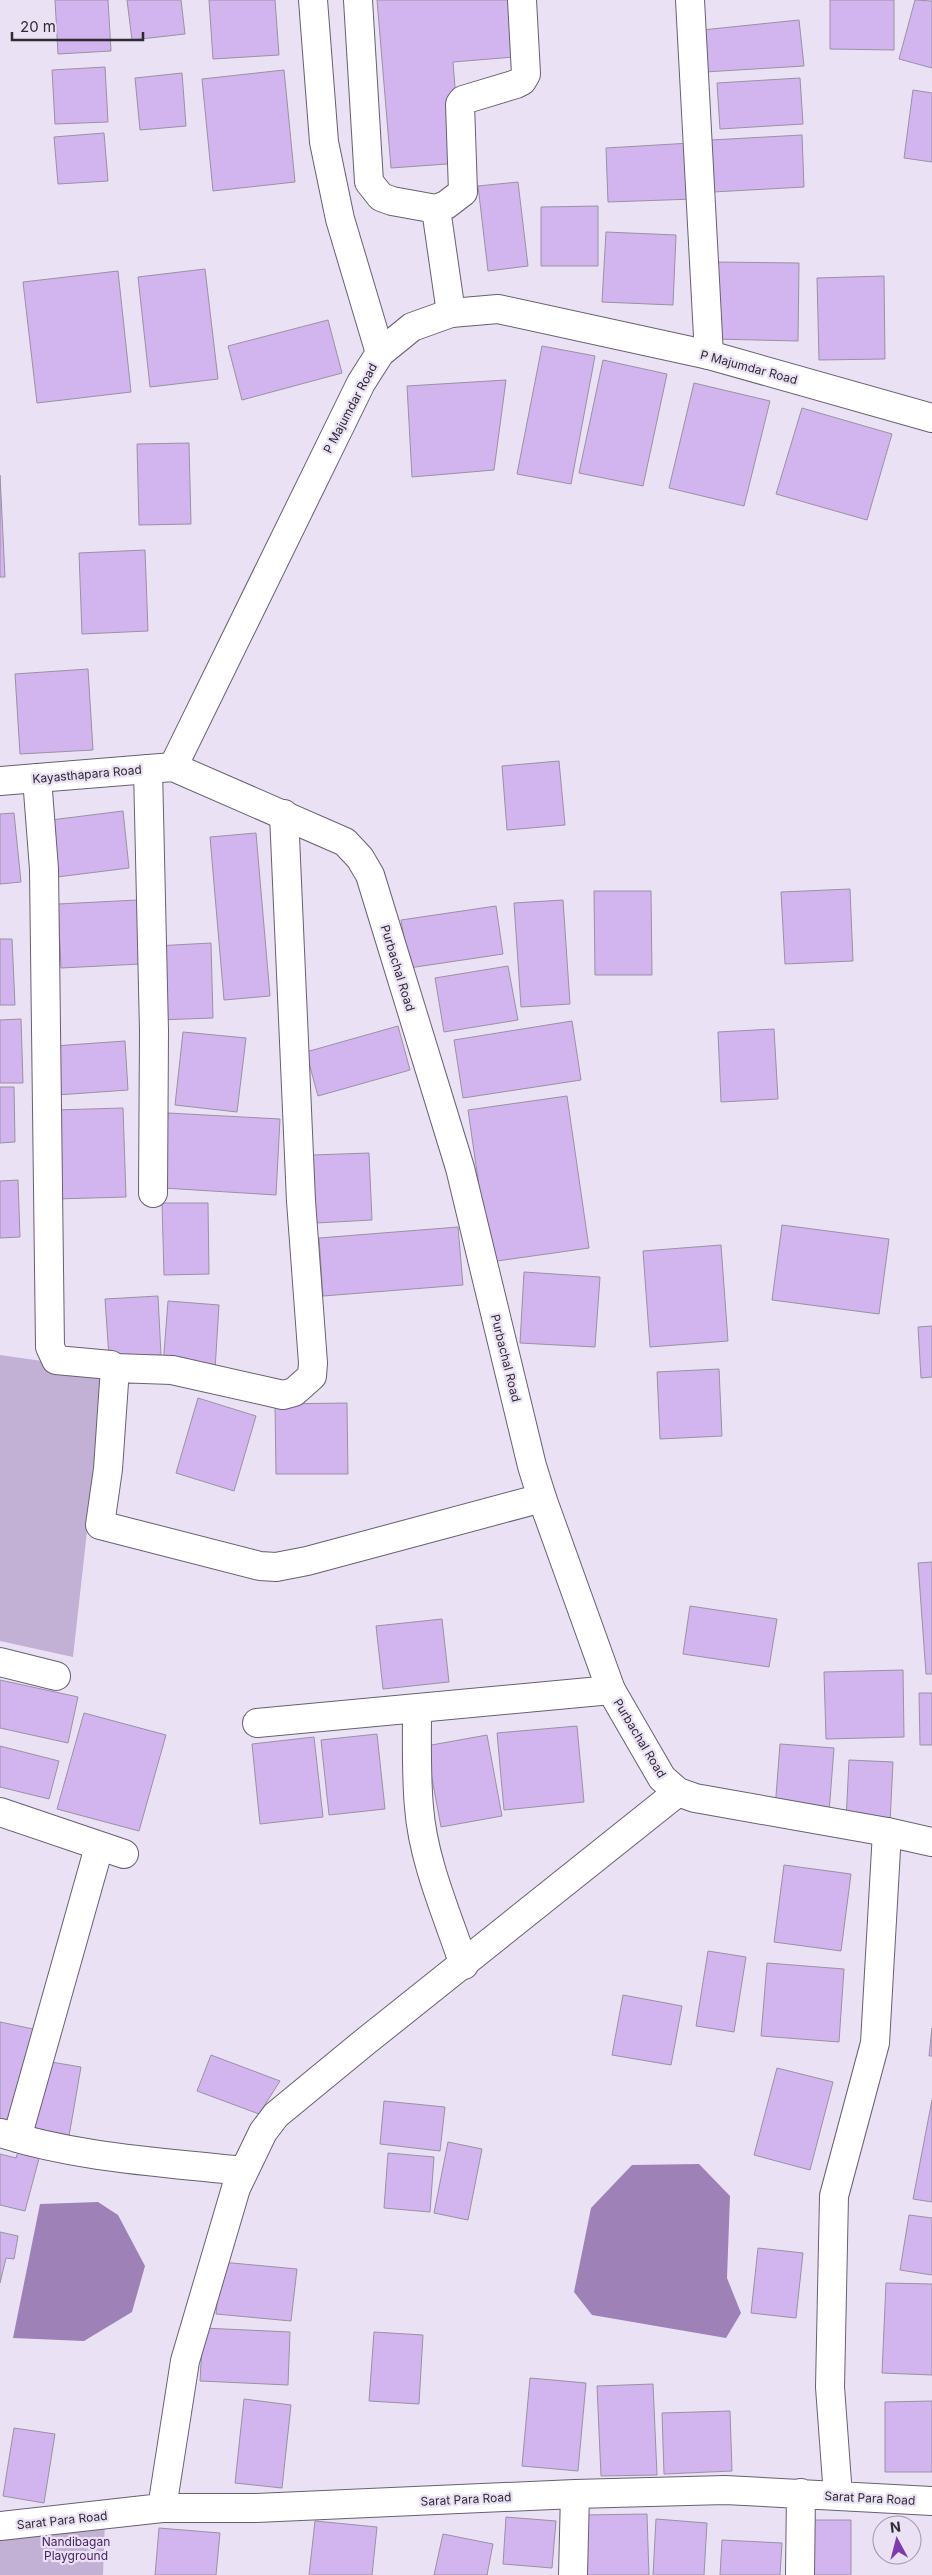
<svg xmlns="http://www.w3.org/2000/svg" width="932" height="2575" font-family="Inter,sans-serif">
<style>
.green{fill:#c3b0d5}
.water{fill:#9d81b7}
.building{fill:#d2b5ee;stroke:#9a91a3}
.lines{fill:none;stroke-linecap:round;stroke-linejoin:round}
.street-casing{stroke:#686071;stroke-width:30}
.secondary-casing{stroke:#686071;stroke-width:30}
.street{stroke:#fff;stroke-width:28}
.secondary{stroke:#fff;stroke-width:28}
.labels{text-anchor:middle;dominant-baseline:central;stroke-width:4.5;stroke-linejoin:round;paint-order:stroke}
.street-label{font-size:12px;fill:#2d2a31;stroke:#ebe1f5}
.park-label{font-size:12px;fill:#492365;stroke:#ebe1f5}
</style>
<rect width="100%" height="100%" fill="#ebe1f5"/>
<path class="green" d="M 0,1355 L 105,1370 L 73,1657 L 0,1641 Z
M 105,2520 L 103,2575 L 0,2575 L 0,2527 Z"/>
<path class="water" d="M 699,2164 L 730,2196 L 727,2278 L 741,2313 L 726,2338 L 592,2315 L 574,2292 L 591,2208 L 632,2165 Z
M 98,2202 L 118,2215 L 145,2266 L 132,2312 L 84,2341 L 13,2338 L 40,2204 Z"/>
<path class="building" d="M 55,0 L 108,0 L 111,51 L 58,54 Z
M 127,0 L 181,0 L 185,34 L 132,40 Z
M 209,0 L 275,0 L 279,55 L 213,59 Z
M 377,0 L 509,0 L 514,57 L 453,62 L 461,163 L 391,168 Z
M 830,0 L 894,0 L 894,50 L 830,49 Z
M 915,0 L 932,1 L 932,68 L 899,59 Z
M 799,20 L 804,66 L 705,72 L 702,30 Z
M 105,67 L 108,122 L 55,124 L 52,70 Z
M 284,70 L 295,182 L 213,191 L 202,79 Z
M 182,73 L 186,126 L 140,130 L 135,78 Z
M 800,78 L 803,124 L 720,129 L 717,83 Z
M 913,90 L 932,93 L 932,162 L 904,158 Z
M 104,133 L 108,181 L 58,184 L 54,137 Z
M 802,135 L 804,187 L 713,192 L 711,140 Z
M 691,143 L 694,199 L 608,202 L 606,148 Z
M 518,182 L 528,266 L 488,271 L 478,186 Z
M 598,206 L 598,266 L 541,266 L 541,207 Z
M 606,232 L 676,235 L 673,305 L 602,302 Z
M 715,262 L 799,263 L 798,341 L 714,339 Z
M 205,269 L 218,379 L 150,387 L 138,277 Z
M 118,271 L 131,392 L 37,403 L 23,282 Z
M 884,276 L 885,359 L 819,360 L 817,278 Z
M 328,320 L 342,373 L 242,400 L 228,346 Z
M 542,346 L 595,356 L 571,484 L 517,474 Z
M 603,360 L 667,374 L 643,486 L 579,473 Z
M 506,380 L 494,470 L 412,477 L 407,386 Z
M 694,383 L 770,401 L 744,506 L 669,488 Z
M 802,408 L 892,434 L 867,520 L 776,494 Z
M 189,443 L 191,524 L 139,525 L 137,444 Z
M 0,475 L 5,577 L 0,577 Z
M 145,550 L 148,631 L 82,634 L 79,553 Z
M 88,669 L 93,750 L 20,754 L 15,674 Z
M 559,761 L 565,825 L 507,830 L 502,766 Z
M 123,811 L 129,868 L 57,877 L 51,820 Z
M 14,813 L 21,882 L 0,884 L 0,814 Z
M 256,833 L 270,996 L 224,1000 L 210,837 Z
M 850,889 L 853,961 L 785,964 L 781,892 Z
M 594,891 L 651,891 L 652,975 L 595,975 Z
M 138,900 L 140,964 L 61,968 L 58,904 Z
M 563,900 L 570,1004 L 521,1007 L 514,903 Z
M 496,906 L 503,954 L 409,968 L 401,920 Z
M 0,939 L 12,939 L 15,1005 L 0,1005 Z
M 211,943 L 213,1018 L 157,1020 L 155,946 Z
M 508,966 L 518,1020 L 444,1032 L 435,978 Z
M 21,1019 L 23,1083 L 0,1083 L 0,1020 Z
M 572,1021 L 581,1080 L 463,1098 L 454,1040 Z
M 398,1026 L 410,1070 L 318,1096 L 306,1052 Z
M 774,1029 L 778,1099 L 721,1102 L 718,1032 Z
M 183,1032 L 246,1038 L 237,1112 L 175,1105 Z
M 125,1041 L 128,1090 L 57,1095 L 54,1046 Z
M 0,1087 L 14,1087 L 15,1142 L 0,1143 Z
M 567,1096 L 589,1248 L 490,1262 L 468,1110 Z
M 123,1108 L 126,1197 L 56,1199 L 54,1110 Z
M 168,1113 L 280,1119 L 276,1195 L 163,1188 Z
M 369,1153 L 372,1220 L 316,1223 L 313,1155 Z
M 18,1180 L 20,1237 L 0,1238 L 0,1181 Z
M 162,1203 L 208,1203 L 209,1274 L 164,1275 Z
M 782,1225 L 889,1239 L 879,1314 L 772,1300 Z
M 458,1227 L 463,1285 L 323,1296 L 319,1238 Z
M 721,1245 L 728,1341 L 650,1347 L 643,1251 Z
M 524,1272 L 600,1277 L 595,1347 L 520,1343 Z
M 158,1296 L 161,1355 L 109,1357 L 105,1299 Z
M 168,1301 L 219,1305 L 215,1370 L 163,1366 Z
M 932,1326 L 932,1377 L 921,1378 L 918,1327 Z
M 719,1369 L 722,1436 L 660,1439 L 657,1372 Z
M 198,1398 L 256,1416 L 234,1491 L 176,1473 Z
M 347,1403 L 348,1474 L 276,1474 L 275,1404 Z
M 932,1562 L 932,1674 L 926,1674 L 918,1563 Z
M 690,1606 L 777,1619 L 769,1667 L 683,1654 Z
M 442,1619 L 449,1682 L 383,1689 L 376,1626 Z
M 903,1670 L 904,1737 L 826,1739 L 824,1672 Z
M 0,1680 L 78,1697 L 68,1743 L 0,1728 Z
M 919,1693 L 932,1693 L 932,1745 L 920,1745 Z
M 84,1713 L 166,1735 L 139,1831 L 57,1809 Z
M 577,1726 L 584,1802 L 504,1810 L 497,1733 Z
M 377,1734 L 385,1809 L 329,1815 L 321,1740 Z
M 487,1735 L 502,1816 L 441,1827 L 426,1746 Z
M 314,1737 L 323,1817 L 260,1824 L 252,1744 Z
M 780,1744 L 834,1748 L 829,1813 L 775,1809 Z
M 0,1746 L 59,1761 L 49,1799 L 0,1787 Z
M 849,1760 L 893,1762 L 890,1823 L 846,1821 Z
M 784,1865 L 851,1874 L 841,1951 L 774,1942 Z
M 708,1951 L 746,1957 L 734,2032 L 696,2026 Z
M 767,1963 L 844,1969 L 839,2042 L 761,2036 Z
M 623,1995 L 682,2006 L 671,2065 L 612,2055 Z
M 0,2022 L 38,2030 L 17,2126 L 0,2122 Z
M 932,2028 L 932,2056 L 929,2056 Z
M 211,2055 L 280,2081 L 259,2114 L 197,2091 Z
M 39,2060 L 81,2067 L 69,2136 L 26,2128 Z
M 777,2068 L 833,2082 L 810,2170 L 754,2155 Z
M 932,2100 L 932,2202 L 913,2199 Z
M 384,2101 L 445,2107 L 440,2151 L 380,2144 Z
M 448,2142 L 482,2149 L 468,2220 L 434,2213 Z
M 20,2145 L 41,2151 L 25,2211 L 0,2205 L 0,2154 L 16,2158 Z
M 388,2153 L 434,2157 L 430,2212 L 384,2208 Z
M 909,2215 L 932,2218 L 932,2275 L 900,2270 Z
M 0,2232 L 18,2236 L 14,2259 L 6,2258 L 0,2283 Z
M 758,2248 L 803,2253 L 796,2318 L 751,2313 Z
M 221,2262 L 297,2269 L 291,2321 L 216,2314 Z
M 886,2283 L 932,2284 L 932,2375 L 882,2373 Z
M 203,2328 L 290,2332 L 288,2385 L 200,2381 Z
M 374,2332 L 423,2335 L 419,2404 L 369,2401 Z
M 530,2378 L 586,2383 L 578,2471 L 522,2466 Z
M 653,2384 L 657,2475 L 601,2476 L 597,2386 Z
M 244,2399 L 291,2405 L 282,2488 L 235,2483 Z
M 932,2401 L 932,2472 L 885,2472 L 885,2402 Z
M 730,2411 L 732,2471 L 664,2474 L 662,2413 Z
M 14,2428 L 55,2434 L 44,2503 L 3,2496 Z
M 647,2514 L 649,2575 L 585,2575 L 584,2515 Z
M 506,2517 L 556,2521 L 552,2568 L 503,2564 Z
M 656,2519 L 707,2523 L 704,2575 L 653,2575 Z
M 804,2520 L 851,2520 L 851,2575 L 804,2575 Z
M 315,2521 L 377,2527 L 372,2575 L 309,2575 Z
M 159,2528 L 220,2533 L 216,2575 L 155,2575 Z
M 443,2534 L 493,2544 L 487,2575 L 434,2575 Z
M 722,2540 L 782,2543 L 780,2575 L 720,2575 Z"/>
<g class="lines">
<defs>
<path id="street" d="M 313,0 L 324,142 L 340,219 L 380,353
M 358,0 L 369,182 L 381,197 L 392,201 L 436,209 L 446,205 L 463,192 L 460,104 L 463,100 L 516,84 L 522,81 L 526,74 L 522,0
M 690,0 L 709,355
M 436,209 L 451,313
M 148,769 L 154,1031 L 153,1193
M 37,778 L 44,869 L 50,1347 L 56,1360 L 111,1365 L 115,1368 L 108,1469 L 100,1525 L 260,1566 L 276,1567 L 307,1561 L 542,1498
M 115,1368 L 172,1370 L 283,1395 L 294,1392 L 312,1376 L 313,1363 L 301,1201 L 284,814
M 0,1662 L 56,1676
M 417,1708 C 417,1741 416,1775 419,1807 C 423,1861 447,1914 464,1965
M 257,1723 L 611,1690
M 0,1812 L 124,1854
M 1,2133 C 78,2158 163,2162 243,2171
M 17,2138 L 99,1847
M 838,2496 L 830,2387 L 834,2196 L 875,2043 L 887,1832
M 162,2508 L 185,2361 L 236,2188 L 263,2132 L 276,2115 L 366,2041 L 678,1792
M 0,2526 L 162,2508 L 256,2508 L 575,2494 L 725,2490 L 932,2501
M 573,2575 L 575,2494
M 800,2575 L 801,2493"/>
<path id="secondary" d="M 173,767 L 361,383 L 380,353 L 412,327 L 451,313 L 498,309 L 709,355 L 932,418
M 0,781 L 173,767 L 345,842 L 360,858 L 370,875 L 460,1168 L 532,1466 L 542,1498 L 611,1690 L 662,1778 L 678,1792 L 695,1798 L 887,1832 L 932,1842"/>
</defs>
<use href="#street" class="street-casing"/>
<use href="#secondary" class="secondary-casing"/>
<use href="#street" class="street"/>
<use href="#secondary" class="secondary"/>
</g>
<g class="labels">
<g class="street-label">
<text transform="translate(749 367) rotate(15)">P Majumdar Road</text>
<text transform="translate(350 408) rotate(-62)">P Majumdar Road</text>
<text transform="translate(87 774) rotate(-5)">Kayasthapara Road</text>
<text transform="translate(398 968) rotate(73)">Purbachal Road</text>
<text transform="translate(506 1358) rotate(76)">Purbachal Road</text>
<text transform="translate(640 1738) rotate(59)">Purbachal Road</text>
<text transform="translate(870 2498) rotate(3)">Sarat Para Road</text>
<text transform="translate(466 2499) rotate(-3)">Sarat Para Road</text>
<text transform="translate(62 2520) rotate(-6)">Sarat Para Road</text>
</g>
<g class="park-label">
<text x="76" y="2541">Nandibagan<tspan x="76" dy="14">Playground</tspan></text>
</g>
</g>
<g transform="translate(897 2540) rotate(353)"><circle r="24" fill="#ebe1f5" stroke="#9f98a7"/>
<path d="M0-4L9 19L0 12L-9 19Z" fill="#7e3aae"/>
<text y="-8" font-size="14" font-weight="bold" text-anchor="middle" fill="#2d2a31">N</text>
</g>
<path d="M12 32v8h131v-8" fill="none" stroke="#2d2a31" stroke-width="2.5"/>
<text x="20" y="32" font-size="15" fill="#2d2a31" stroke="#ebe1f5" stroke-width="4" paint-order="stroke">20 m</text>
</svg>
